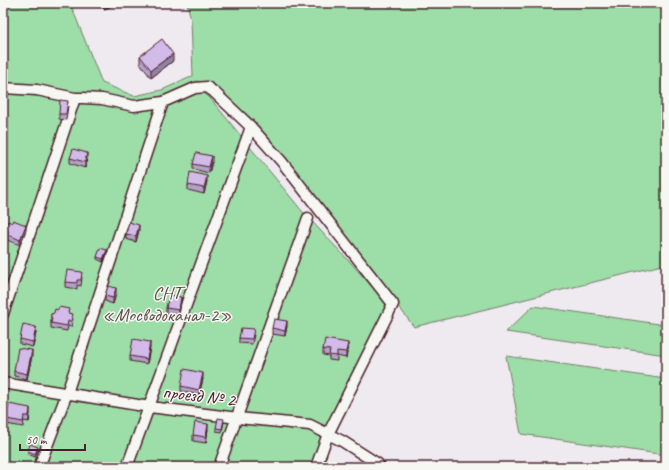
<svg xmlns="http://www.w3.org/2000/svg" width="669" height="470" font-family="Caveat,sans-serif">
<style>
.green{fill:#9ddda7;stroke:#747e69}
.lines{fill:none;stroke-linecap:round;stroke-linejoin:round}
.minor-casing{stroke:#4a1f2b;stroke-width:13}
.minor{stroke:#f6f6f2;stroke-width:10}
.wall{fill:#b5a0c8;stroke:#4a1f2b}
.shaded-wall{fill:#9382a3;stroke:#4a1f2b}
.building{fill:#d2bae9;stroke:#4a1f2b}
.labels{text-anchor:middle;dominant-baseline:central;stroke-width:3;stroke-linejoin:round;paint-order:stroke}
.park-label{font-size:19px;fill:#5f4e4a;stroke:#f6f6f2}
.street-label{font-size:19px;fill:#4a1f2b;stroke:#f6f6f2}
</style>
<rect width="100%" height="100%" fill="#efeaf0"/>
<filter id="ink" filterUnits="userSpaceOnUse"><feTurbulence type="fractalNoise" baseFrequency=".025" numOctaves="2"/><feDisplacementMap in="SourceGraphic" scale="8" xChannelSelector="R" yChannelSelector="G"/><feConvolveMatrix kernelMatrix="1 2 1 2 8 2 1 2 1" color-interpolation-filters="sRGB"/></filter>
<g filter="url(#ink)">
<path class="green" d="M 3,3 L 70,3 L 102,83 L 134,96 L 162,90 L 193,76 L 191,20 L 187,3 L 666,3 L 666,264 L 414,327 L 287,159 L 254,121 L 213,84 L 197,81 L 163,96 L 150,100 L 134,102 L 71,93 L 37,87 L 3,82 Z
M 196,91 L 203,92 L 210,98 L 302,211 L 352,264 L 387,304 L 384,313 L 312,467 L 3,467 L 3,93 L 37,96 L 79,102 L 88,100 L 136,109 Z
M 533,306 L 666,325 L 666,355 L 506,332 Z
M 506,356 L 666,379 L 666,455 L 521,434 Z"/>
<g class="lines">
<defs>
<path id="minor" d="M 3,88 L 37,90 L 75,98 L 83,98 L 102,99 L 134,106 L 163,102 L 195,88 L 207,87 L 214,92 L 251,127 L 282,162 L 357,258 L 393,304 L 328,434 L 316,467
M 3,314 L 75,98
M 3,383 L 150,407 L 238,418 L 310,425 L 342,441 L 378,464 L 380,467
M 39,467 L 67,393 L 163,102
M 127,467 L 251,127
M 219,467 L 308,218"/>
</defs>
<use href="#minor" class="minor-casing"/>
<use href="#minor" class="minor"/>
</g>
<path class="wall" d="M 101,3 L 120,3 L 104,9 Z
M 140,56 L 173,61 L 151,78 L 140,63 Z
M 68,106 L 66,120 L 59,119 L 59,114 Z
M 70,158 L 87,158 L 85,168 L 70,163 Z
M 212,162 L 209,173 L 193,169 L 193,164 Z
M 207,181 L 204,194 L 188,190 L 188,185 Z
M 4,229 L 26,230 L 20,245 L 7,240 L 7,235 L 4,235 Z
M 139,230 L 136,242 L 126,239 L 126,234 Z
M 107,253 L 103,262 L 97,259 L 97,257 Z
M 82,277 L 81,286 L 77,285 L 77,289 L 65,287 L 65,282 Z
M 116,294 L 113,304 L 105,301 L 105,296 Z
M 181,302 L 179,315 L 166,313 L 166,308 Z
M 69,313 L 73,319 L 71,327 L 68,326 L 67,331 L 51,328 L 51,314 Z
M 287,326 L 285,336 L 272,334 L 272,328 Z
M 36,333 L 33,347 L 20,344 L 20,339 Z
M 254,335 L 252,344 L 239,343 L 239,338 Z
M 150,347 L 147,364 L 130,361 L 130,356 Z
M 348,348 L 346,358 L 337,356 L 337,361 L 329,360 L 329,356 L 323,355 L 323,349 Z
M 32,356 L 27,379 L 14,376 L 14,371 Z
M 203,379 L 199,395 L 181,391 L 181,386 Z
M 30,413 L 29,422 L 24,421 L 23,427 L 6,424 L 6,419 Z
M 224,422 L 222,432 L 216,431 L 216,428 Z
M 208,429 L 206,443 L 193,441 L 193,435 Z
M 38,449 L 35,457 L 28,454 L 28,451 Z"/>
<path class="shaded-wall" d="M 104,3 L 120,3 L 104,9 Z
M 173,54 L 173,61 L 151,78 L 151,70 Z
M 87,153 L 87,158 L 85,168 L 85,162 Z
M 212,156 L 212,162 L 209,173 L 209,167 Z
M 207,176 L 207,181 L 204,194 L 204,188 Z
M 26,225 L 26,230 L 20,245 L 20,240 Z
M 139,225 L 139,230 L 136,242 L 136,236 Z
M 107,250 L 107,253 L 103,262 L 103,259 Z
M 116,288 L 116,294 L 113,304 L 113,298 Z
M 181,297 L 181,302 L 179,315 L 179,310 Z
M 287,321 L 287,326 L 285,336 L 285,331 Z
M 36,327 L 36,333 L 33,347 L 33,342 Z
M 150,342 L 150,347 L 147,364 L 147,359 Z
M 348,343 L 348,348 L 346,358 L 346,352 Z
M 32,350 L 32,356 L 27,379 L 27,374 Z
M 203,373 L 203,379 L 199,395 L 199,390 Z
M 30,408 L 30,413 L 29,422 L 29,416 Z
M 208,424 L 208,429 L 206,443 L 206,437 Z"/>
<path class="building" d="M 162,39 L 173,54 L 151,70 L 140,56 Z
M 60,100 L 68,101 L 66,114 L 59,114 Z
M 73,149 L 87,153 L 85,162 L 70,158 Z
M 196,153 L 212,156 L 209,167 L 193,164 Z
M 190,172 L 207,176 L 204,188 L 188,185 Z
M 13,220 L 26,225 L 20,240 L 7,234 L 8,231 L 4,229 L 8,221 L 12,223 Z
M 129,222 L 139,225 L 136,236 L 126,234 Z
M 100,248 L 107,250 L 103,259 L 97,257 Z
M 67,270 L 82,272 L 81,280 L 77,280 L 77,283 L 65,282 Z
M 108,286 L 116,288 L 113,298 L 105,296 Z
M 169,295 L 181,297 L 179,310 L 166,308 Z
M 59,307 L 69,309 L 68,313 L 73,314 L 71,321 L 68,321 L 67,326 L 51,323 L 52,318 L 51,317 L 51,314 L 54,313 L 55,309 L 58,310 Z
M 274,319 L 287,321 L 285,331 L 272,328 Z
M 23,324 L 36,327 L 33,342 L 20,339 Z
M 241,328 L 254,329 L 252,339 L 239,338 Z
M 133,339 L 150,342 L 147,359 L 130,356 Z
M 325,339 L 348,343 L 346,352 L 337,351 L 337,356 L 329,355 L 330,350 L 323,349 Z
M 18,348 L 32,350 L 27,374 L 14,371 Z
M 184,369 L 203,373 L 199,390 L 181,386 Z
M 9,404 L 30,408 L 29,416 L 24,416 L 23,422 L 6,419 Z
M 218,418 L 224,419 L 222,429 L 216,428 Z
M 195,422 L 208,424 L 206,437 L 193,435 Z
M 30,444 L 38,447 L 35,454 L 28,451 Z"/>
</g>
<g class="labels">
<g class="park-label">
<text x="167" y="293">СНТ<tspan x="167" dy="22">«Мосводоканал-2»</tspan></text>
</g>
<g class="street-label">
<text transform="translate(199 396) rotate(7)">проезд № 2</text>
</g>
</g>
<rect width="669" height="470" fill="none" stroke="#f6f6f2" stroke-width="16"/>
<rect x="8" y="8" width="653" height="454" fill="none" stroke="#4a1f2b" stroke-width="1.5" filter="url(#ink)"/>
<path d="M20 444v6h65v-6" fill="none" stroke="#4a1f2b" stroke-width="2"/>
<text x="26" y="444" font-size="12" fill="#4a1f2b" stroke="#f6f6f2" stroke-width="3" paint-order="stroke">50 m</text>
</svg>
